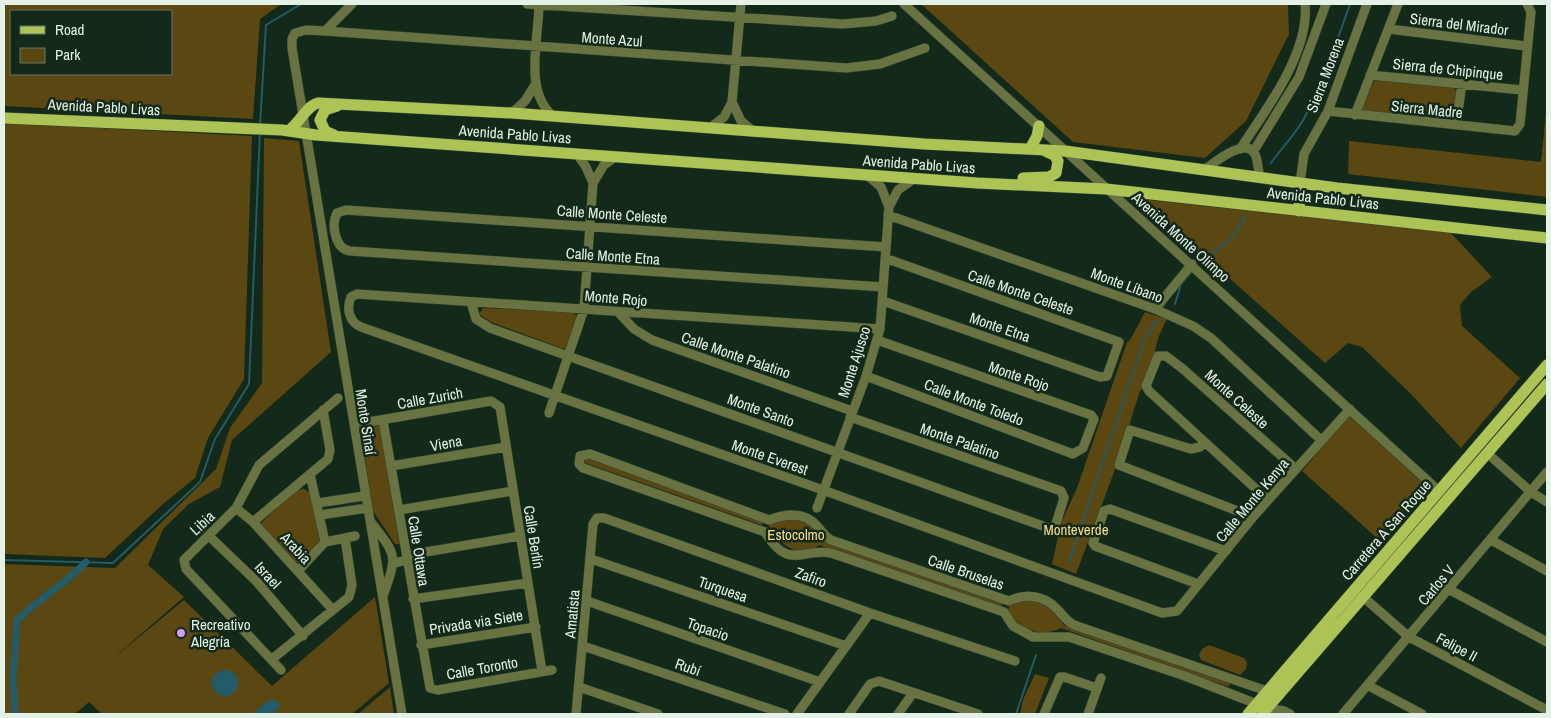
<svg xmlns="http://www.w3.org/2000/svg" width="1551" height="718" font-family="'Archivo Narrow',sans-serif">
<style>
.green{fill:#5b4711;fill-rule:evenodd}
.water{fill:#235b68}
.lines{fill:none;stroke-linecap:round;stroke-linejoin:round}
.stream{stroke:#235b68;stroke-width:2}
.canal{stroke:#235b68;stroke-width:7}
.minor-casing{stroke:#304536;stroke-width:10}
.major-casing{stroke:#304536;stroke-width:12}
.minor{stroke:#687341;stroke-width:9}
.major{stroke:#adc355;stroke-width:11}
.poi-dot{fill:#d49cfb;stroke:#132919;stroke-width:2}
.labels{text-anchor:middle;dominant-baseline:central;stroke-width:5;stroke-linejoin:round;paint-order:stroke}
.street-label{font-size:15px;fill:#e3f1e6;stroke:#132919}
.park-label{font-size:15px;fill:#fcdb8b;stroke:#132919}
.poi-label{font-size:15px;fill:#e3f1e6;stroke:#132919;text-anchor:start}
</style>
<rect width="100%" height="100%" fill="#132919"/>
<path class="green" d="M 4,4 L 280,4 L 280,5 L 260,19 L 253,119 L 4,106 ZM 11,11 L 171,11 L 171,74 L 11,74 Z
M 921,4 L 1288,4 L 1289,34 L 1246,121 L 1205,158 L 1073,142 Z
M 1375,79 L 1453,86 C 1461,94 1457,114 1450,123 L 1365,112 L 1362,109 Z
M 1547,102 L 1547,197 L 1348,174 L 1349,141 L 1541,162 Z
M 4,123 L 252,136 L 244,379 L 208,438 L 195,478 L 163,504 L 105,558 L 4,554 Z
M 264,138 L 299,141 L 331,352 L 232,440 L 220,487 L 189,504 L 163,529 L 148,565 L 184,597 L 111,660 L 184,600 L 272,686 L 375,597 L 389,683 L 352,714 L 102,714 L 89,702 L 75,714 L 4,714 L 4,564 L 115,568 L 216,469 L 230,428 L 262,383 Z
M 1140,199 L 1450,232 L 1492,277 L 1471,292 L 1460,305 L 1462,326 L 1520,378 L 1461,448 L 1410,393 L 1362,347 L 1348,343 L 1325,363 Z
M 483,308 L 573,312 L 577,317 L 567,349 L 561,348 L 491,322 L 479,314 Z
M 1145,312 L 1167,319 C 1163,327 1158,337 1156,346 C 1154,361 1151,380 1140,391 L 1117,464 L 1076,574 L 1052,564 L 1058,537 L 1056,534 L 1077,488 L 1127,342 L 1130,340 Z
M 1349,415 L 1427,486 L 1378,539 L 1302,471 Z
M 380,425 L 401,544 L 395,544 L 373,511 L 360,427 Z
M 584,455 L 764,521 L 762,525 L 585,463 L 582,459 Z
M 304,489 L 311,493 L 320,542 L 301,564 L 297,564 L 260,524 L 297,490 Z
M 798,517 L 813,524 L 821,540 L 1003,604 L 999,607 L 819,545 C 801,563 776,542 768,524 L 772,521 Z
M 1032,599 L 1046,603 L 1064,625 L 1230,683 L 1229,687 L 1061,628 C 1040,638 1023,630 1007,614 L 1010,603 Z
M 1209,645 L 1244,658 L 1247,663 L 1246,669 L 1240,675 L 1201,660 L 1199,655 L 1202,649 Z
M 1035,674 L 1049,678 L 1035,714 L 1020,714 L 1023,700 Z
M 390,687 L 394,714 L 358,714 Z"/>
<path class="water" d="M212 683a13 13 0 1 1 26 0a13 13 0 1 1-26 0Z
M 269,700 L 277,700 L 280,706 L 273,714 L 252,714 Z"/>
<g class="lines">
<path class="stream" d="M 260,125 L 266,25 L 301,4
M 1271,163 C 1280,150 1292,138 1300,125 C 1308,114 1311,101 1319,91 L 1350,4
M 1199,261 C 1220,249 1236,238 1245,216
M 1175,304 L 1181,284 L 1192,271
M 4,560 L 113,563 L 200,482 L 215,439 L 249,384 L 260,132
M 1069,563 L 1145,338 L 1157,320
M 1016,714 L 1036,655"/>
<path class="canal" d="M 15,714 L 13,677 L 17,620 C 39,599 65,584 86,562"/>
<defs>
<path id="minor" d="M 527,4 L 843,24 L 876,21 L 892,16
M 539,4 C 539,38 523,91 553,116
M 904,4 L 1439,491
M 1389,29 L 1526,46
M 325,31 L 352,4
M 1370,75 L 1522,90
M 732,102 L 741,121 L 753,131
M 1328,111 L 1515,131 L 1520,124 L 1531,12 L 1527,4
M 512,113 L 525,101 L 535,85
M 1355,115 L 1398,4
M 1456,125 L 1462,84
M 710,128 L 724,117 L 732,102 L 741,4
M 1240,149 C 1266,110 1310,52 1305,4
M 1253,152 L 1299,77 L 1326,4
M 577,154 L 586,167 L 593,183
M 1204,170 C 1214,163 1246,136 1255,154 C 1258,161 1258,170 1260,177
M 1300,183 L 1304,154 L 1328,111 L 1367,4
M 889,207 L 898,190 L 915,178
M 888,215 L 1155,309 L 1193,326 L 1211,338 L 1321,440
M 883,287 L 350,251 C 335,249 331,225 337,213 L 346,210 L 886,247
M 883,301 L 1100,377 L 1107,376 L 1119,342 L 885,258
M 471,302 L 476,319 L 490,328 L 1054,530 L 1064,498 L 1061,491 L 850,417
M 1155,309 L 1192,264
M 619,313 L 634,329 L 652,340 L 852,411
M 880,329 L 357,294 L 351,297 C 346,308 349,322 361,327 L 823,490 L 1162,613 L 1177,611 L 1253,517 L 1350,409
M 866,376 L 1073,454 L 1083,448 L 1094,419 L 1091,415 L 877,340
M 549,413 L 584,309 L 593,183 L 604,165 L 615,157
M 383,421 L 430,688 L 438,690 L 552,670
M 363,423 L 491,401 L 500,407 L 542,671
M 1204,443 L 1200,447 L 1191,449 L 1130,430 L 1119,465 L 1253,517
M 1487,453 L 1531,492 L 1547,502
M 391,466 L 506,447
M 310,474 L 325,542
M 1268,500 L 1149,391 L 1146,386 L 1158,356 L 1166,356 L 1183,369 L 1296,469
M 318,503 L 364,496
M 236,508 L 253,522 L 333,610
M 817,508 L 866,376 L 880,329 L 889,207 L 881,187 L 867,175
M 399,510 L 513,491
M 320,515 L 367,508
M 370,521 C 397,556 398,554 383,596
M 253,522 L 328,459 L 330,450 L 323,410
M 209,536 L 257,582 L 303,636
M 1491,540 L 1547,571
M 325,542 L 355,536
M 591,559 L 846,646
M 394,563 L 407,560 L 414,554 L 520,536
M 299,570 L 325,542
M 1198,584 L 1095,546 L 1093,543 L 1104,511 L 1110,509 L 1226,551
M 1450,590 L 1547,642
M 1362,596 L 1409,637 L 1547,710
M 413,599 L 528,583
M 587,601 L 820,682
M 421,645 L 536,627
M 583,646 L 785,714
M 272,659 L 349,597 L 352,585 L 345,538
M 281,670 L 186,569 L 184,560 L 236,508 L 259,465 L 338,398
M 1369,686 L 1422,714
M 579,687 L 658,714
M 1267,691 L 1074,625 C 1066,621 1063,615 1057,609 C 1044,595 1025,593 1009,601 L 831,540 C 824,536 822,531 817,526 C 804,511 785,514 769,520 L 590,454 L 580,456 L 579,464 L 583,468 L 765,532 C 789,571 800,548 831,553 L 1004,612 L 1013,626 L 1033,637 L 1069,637 L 1185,676 L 1267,708 L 1284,711 L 1290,714
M 402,714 L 292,48 L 292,39 L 295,33 L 306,30 L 325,31 L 846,68 L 880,64 L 925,48
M 576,714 L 593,524 L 597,518 L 604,518 L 870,613 L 1015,661
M 797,714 L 870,613
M 849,714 L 870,684 L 879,681 L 978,714
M 898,714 L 913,693
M 1044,714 L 1060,677 L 1064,677 L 1097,688
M 1088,714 L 1101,678
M 1343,714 L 1547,472"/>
<path id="major" d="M 4,118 L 282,130 L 316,135 L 977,183 L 1106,189 L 1547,238
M 288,131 C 300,123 306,106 318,103 L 512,113 L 924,144 L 1065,151 L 1337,188 L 1547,210
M 334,135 L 325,131 L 320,120 L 325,110 L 337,106
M 1030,149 L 1037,136 L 1039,126
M 1023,178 L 1049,177 L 1056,173 L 1058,161 L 1054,155 L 1045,151
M 1299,211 L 1300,183
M 1248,714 L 1547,365
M 1262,714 L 1547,384"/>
</defs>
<use href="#minor" class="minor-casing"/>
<use href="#major" class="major-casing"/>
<use href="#minor" class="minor"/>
<use href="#major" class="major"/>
</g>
<circle class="poi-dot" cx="181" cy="633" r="5"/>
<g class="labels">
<g class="street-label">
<text transform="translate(1459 24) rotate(7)">Sierra del Mirador</text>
<text transform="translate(612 39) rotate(4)">Monte Azul</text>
<text transform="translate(1448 69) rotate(6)">Sierra de Chipinque</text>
<text transform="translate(1325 75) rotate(-69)">Sierra Morena</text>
<text transform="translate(104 107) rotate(3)">Avenida Pablo Livas</text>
<text transform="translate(1427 109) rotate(6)">Sierra Madre</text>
<text transform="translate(515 134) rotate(4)">Avenida Pablo Livas</text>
<text transform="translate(919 164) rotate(4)">Avenida Pablo Livas</text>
<text transform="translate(1323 198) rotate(6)">Avenida Pablo Livas</text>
<text transform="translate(612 214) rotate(4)">Calle Monte Celeste</text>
<text transform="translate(1181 237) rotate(42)">Avenida Monte Olimpo</text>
<text transform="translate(613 256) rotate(4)">Calle Monte Etna</text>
<text transform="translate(1127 285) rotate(20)">Monte Líbano</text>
<text transform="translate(1021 292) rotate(19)">Calle Monte Celeste</text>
<text transform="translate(616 298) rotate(5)">Monte Rojo</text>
<text transform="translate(1000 327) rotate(19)">Monte Etna</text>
<text transform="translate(736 355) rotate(19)">Calle Monte Palatino</text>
<text transform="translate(854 362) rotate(-72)">Monte Ajusco</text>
<text transform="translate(1019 376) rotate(19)">Monte Rojo</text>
<text transform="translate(430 398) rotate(-10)">Calle Zurich</text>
<text transform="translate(1237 399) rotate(42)">Monte Celeste</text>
<text transform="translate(974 402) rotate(21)">Calle Monte Toledo</text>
<text transform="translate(761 410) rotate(20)">Monte Santo</text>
<text transform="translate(366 422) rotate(81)">Monte Sinaí</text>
<text transform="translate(960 441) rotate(19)">Monte Palatino</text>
<text transform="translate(446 443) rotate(-10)">Viena</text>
<text transform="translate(770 457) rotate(19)">Monte Everest</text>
<text transform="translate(1252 500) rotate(-50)">Calle Monte Kenya</text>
<text transform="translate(202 523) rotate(-43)">Libia</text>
<text transform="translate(1386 530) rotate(-49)">Carretera A San Roque</text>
<text transform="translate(534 537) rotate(81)">Calle Berlín</text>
<text transform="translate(296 548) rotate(47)">Arabia</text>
<text transform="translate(419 551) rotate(81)">Calle Ottawa</text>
<text transform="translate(966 572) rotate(19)">Calle Bruselas</text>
<text transform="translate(268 575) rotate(47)">Israel</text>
<text transform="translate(811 577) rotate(20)">Zafiro</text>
<text transform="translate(1436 585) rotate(-50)">Carlos V</text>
<text transform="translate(723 589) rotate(19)">Turquesa</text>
<text transform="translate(572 614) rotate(-85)">Amatista</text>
<text transform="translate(476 622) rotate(-9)">Privada via Siete</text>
<text transform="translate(708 629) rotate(19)">Topacio</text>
<text transform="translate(1457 647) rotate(28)">Felipe II</text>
<text transform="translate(688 667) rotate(19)">Rubí</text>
<text transform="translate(482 668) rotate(-10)">Calle Toronto</text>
</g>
<g class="park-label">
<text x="1076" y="529">Monteverde</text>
<text x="796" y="534">Estocolmo</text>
</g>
<g class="poi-label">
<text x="191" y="624">Recreativo<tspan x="191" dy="17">Alegría</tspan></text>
</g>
</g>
<rect width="1551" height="718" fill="none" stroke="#e3f1e6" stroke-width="10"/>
<rect x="10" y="10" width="162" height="65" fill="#132919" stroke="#66796b"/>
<rect x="20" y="26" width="25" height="8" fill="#adc355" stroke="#66796b"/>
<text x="55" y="35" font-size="15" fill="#e3f1e6">Road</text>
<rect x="20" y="48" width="25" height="15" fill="#5b4711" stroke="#66796b"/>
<text x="55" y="60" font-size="15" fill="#e3f1e6">Park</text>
</svg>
